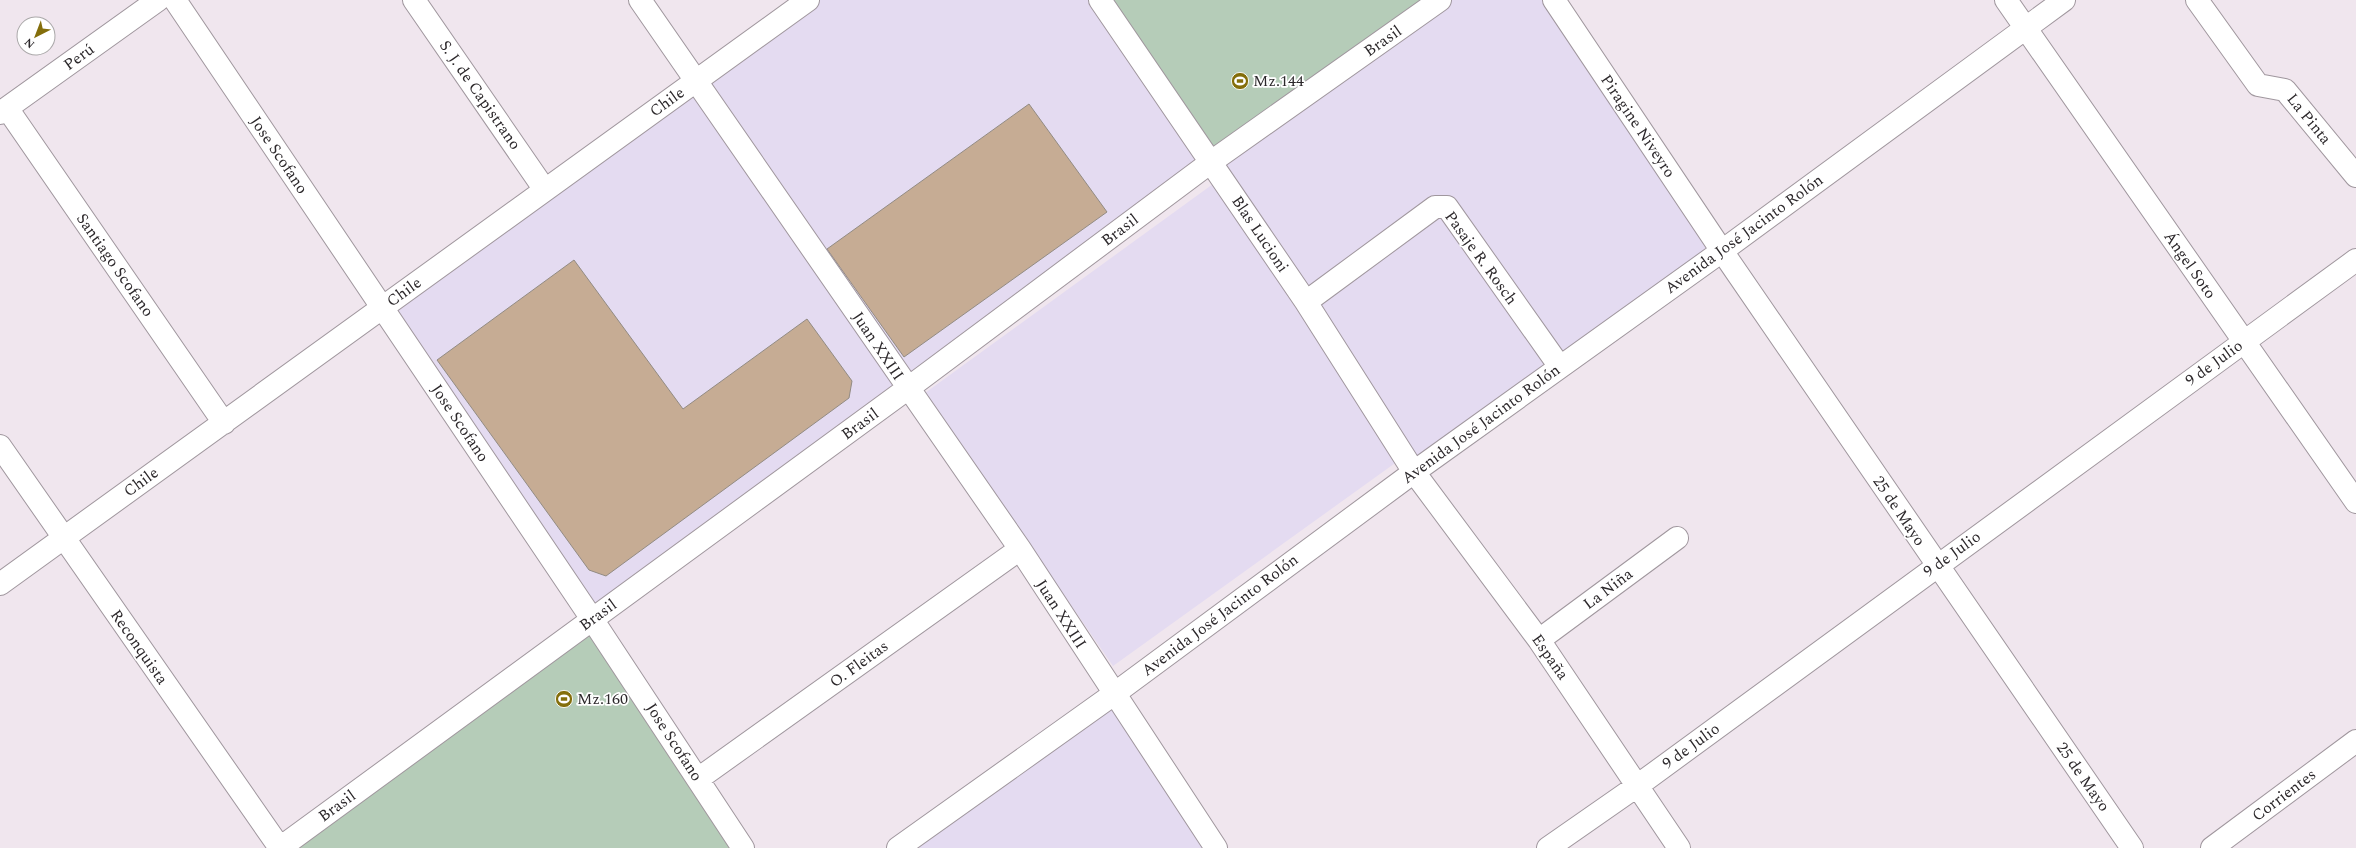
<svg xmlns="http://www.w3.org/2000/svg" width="2356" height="848" font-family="Spectral,serif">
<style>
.industrial{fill:#e4dbf1}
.green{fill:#b5ccb8}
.building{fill:#c6ac94;stroke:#928b83}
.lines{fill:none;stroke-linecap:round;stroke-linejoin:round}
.minor-casing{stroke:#a0979e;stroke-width:24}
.minor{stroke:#fff;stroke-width:22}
.labels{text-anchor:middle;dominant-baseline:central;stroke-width:3.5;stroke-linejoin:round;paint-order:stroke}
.street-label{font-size:16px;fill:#2c282b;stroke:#fff}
.poi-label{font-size:16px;fill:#2c282b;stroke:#fff;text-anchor:start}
</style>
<rect width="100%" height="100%" fill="#f0e6ee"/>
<path class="industrial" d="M 808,0 L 1554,0 L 1722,251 L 1414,472 L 1211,163 L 592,619 L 383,308 Z
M 1213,184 L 1398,461 L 1113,666 L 925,393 Z
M 1114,694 L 1216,848 L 898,848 Z"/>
<path class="green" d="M 1100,0 L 1440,0 L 1211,162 Z
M 592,619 L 743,848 L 280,848 Z"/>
<path class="building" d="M 1029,104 L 1107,212 L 904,357 L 827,249 Z
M 574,260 L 683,409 L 807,319 L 852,381 L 849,398 L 606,576 L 589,570 L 437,360 Z"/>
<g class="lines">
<defs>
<path id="minor" d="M 175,0 L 592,619 L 743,848
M 414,0 L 545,190
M 640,0 L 1020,549 L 1216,848
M 1100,0 L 1306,302 L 1414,472 L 1539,640 L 1679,848
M 1554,0 L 1722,251 L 2132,848
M 2006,0 L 2356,502
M 2197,0 L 2258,85 L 2285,90 L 2356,176
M 7,108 L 224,423
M 0,113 L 158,0
M 1306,302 L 1435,207 L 1447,207 L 1560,367
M 0,446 L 280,848
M 0,584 L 808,0
M 1539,640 L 1677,538
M 698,779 L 1020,549
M 280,848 L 907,389 L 1211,162 L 1440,0
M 898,848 L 1114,694 L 1414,472 L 1722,251 L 2064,0
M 1548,848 L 1637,786 L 2356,260
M 2212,848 L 2356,741"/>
</defs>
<use href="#minor" class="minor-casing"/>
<use href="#minor" class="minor"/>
</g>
<defs>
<symbol id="stadium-disc" viewBox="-11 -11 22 22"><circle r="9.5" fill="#846e0b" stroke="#fff"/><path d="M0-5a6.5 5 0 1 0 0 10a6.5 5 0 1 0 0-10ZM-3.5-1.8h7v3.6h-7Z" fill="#fff"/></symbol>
</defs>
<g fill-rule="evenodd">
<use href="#stadium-disc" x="1230" y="71" width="20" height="20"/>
<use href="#stadium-disc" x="554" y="689" width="20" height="20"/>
</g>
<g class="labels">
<g class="street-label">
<text transform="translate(1383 41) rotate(-35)">Brasil</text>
<text transform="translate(79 57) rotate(-36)">Perú</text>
<text transform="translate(480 95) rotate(55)">S. J. de Capistrano</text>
<text transform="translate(667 102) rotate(-36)">Chile</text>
<text transform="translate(2309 119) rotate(51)">La Pinta</text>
<text transform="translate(1638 126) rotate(56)">Piragine Niveyro</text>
<text transform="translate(279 155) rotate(56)">Jose Scofano</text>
<text transform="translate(1120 230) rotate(-37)">Brasil</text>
<text transform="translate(1260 234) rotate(56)">Blas Lucioni</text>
<text transform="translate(1744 234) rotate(-36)">Avenida José Jacinto Rolón</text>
<text transform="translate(1481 258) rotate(54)">Pasaje R. Rosch</text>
<text transform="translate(115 265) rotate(55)">Santiago Scofano</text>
<text transform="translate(2190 265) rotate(55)">Ángel Soto</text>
<text transform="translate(404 292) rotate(-36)">Chile</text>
<text transform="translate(878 346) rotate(56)">Juan XXIII</text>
<text transform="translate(2214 363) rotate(-36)">9 de Julio</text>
<text transform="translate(460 423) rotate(56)">Jose Scofano</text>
<text transform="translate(860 424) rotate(-36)">Brasil</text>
<text transform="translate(1481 424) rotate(-36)">Avenida José Jacinto Rolón</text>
<text transform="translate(141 482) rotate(-36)">Chile</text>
<text transform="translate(1899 511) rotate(56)">25 de Mayo</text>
<text transform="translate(1952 554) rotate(-36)">9 de Julio</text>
<text transform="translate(1608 589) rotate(-37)">La Niña</text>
<text transform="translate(1061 614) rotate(57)">Juan XXIII</text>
<text transform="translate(598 615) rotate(-36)">Brasil</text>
<text transform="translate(1220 615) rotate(-37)">Avenida José Jacinto Rolón</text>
<text transform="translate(139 647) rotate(55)">Reconquista</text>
<text transform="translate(1550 657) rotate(55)">España</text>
<text transform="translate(859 664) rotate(-36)">O. Fleitas</text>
<text transform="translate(674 742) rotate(57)">Jose Scofano</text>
<text transform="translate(1691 746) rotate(-36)">9 de Julio</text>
<text transform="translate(2083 777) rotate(55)">25 de Mayo</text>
<text transform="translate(2284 795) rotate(-37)">Corrientes</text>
<text transform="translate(337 806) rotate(-36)">Brasil</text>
</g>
<g class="poi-label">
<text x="1253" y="81">Mz.144</text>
<text x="577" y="699">Mz.160</text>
</g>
</g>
<g transform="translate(36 36) rotate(222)"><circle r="19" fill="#ffffff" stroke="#aba9aa"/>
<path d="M0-3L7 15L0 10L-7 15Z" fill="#846e0b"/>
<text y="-6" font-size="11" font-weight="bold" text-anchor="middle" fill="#2c282b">N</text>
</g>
</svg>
